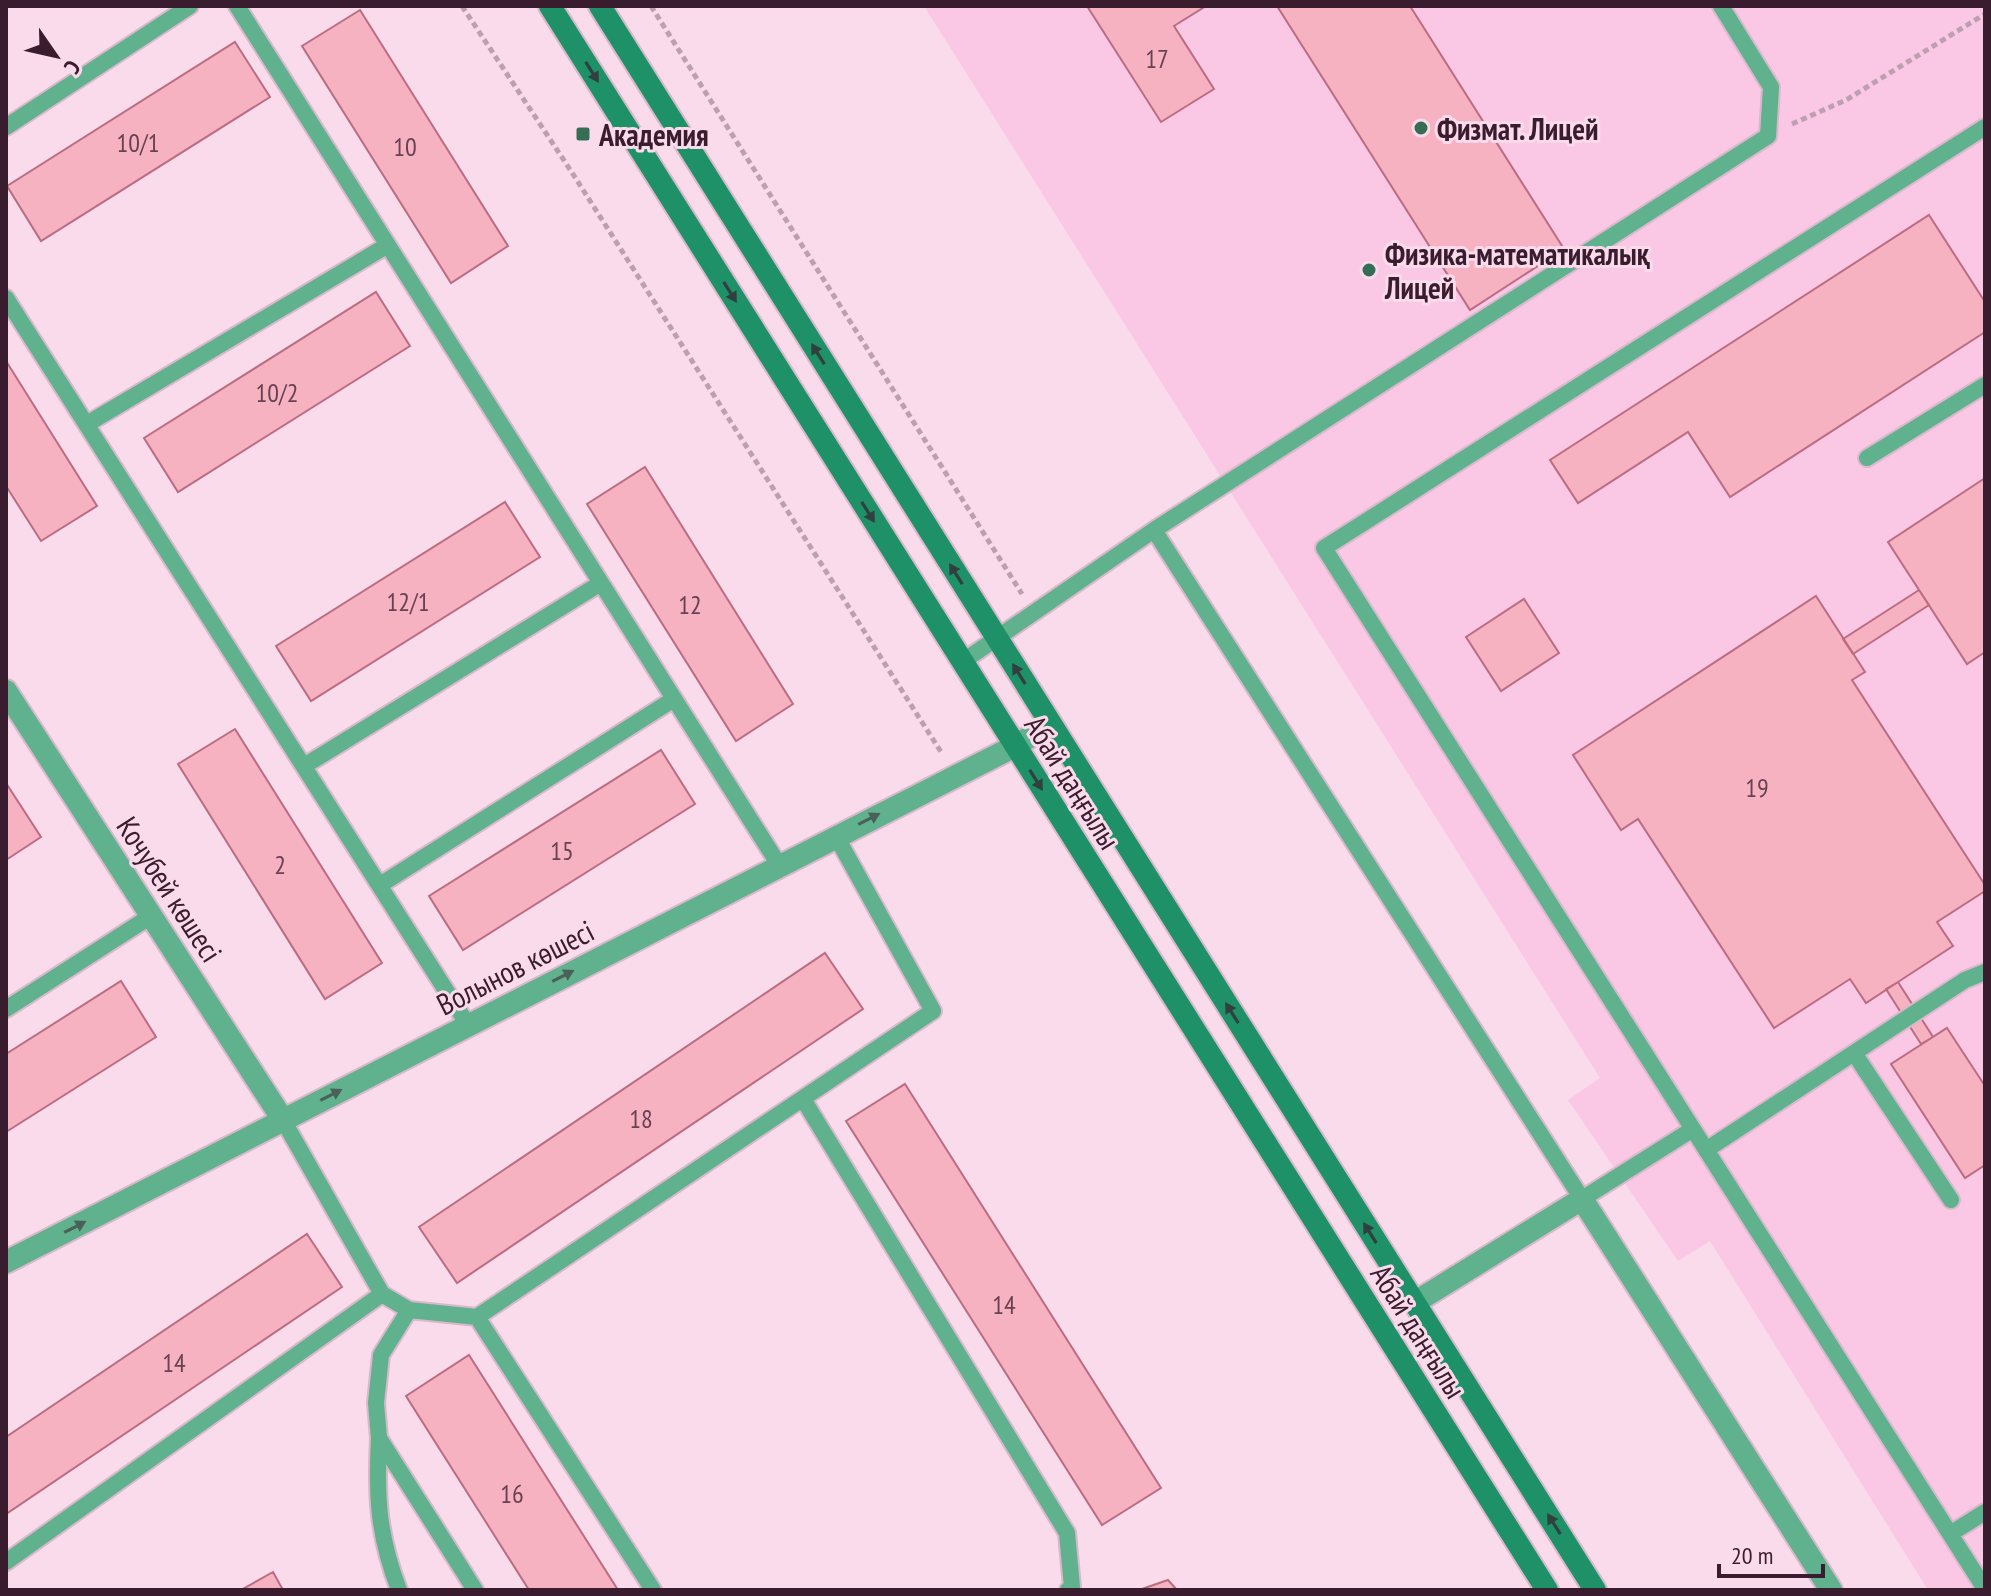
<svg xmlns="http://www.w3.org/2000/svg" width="1991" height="1596" font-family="'PT Sans Narrow',sans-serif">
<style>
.built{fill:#fac7e4}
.building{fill:#f7b2c2;stroke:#bb6c81;stroke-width:2}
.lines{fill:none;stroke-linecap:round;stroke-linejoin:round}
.service-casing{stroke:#d7b9ca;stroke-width:20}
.minor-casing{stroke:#d7b9ca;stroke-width:26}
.tertiary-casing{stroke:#d7b9ca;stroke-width:26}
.secondary-casing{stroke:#d7b9ca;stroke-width:26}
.path{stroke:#bd9fb0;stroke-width:5;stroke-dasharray:6 4;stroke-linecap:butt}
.service{stroke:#60b18d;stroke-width:16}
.minor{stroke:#60b18d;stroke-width:22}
.tertiary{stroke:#60b18d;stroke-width:22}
.secondary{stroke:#1e9168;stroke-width:22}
.oneway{fill:#31403f}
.oneway2{fill:#4b6059}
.poi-dot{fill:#356d55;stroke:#fadbec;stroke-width:3}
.labels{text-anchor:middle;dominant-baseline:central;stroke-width:6;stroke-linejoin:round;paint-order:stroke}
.number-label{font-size:26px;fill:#684253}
.poi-label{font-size:30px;font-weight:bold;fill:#391d2e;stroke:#fadbec;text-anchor:start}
.street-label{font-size:30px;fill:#391d2e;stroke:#fadbec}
</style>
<rect width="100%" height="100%" fill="#fadbec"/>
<path class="built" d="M 924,6 L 1985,6 L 1985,1590 L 1928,1590 L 1710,1241 L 1678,1261 L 1568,1100 L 1600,1078 Z"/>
<path class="building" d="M 1087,6 L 1206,6 L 1174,26 L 1214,89 L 1161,122 Z
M 1277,6 L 1410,6 L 1564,249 L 1470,310 Z
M 360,10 L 508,246 L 451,283 L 302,46 Z
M 235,42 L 270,97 L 41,241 L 7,186 Z
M 1929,215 L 1985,302 L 1985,332 L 1730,497 L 1688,432 L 1578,503 L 1550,460 Z
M 376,292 L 410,346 L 178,492 L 144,438 Z
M 6,361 L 97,506 L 41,541 L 6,486 Z
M 645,467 L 793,704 L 736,741 L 587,504 Z
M 1985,478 L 1985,652 L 1967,664 L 1888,542 Z
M 505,502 L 540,557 L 311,701 L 276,646 Z
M 1919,590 L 1929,605 L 1853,654 L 1843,639 Z
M 1816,596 L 1865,672 L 1852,680 L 1985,885 L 1985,891 L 1937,922 L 1953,946 L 1898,982 L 1866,1003 L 1850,979 L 1774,1028 L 1638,819 L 1621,830 L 1573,755 Z
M 1524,599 L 1559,653 L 1501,691 L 1466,637 Z
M 235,729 L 382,963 L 325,999 L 178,764 Z
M 661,750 L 695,804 L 463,950 L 429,896 Z
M 6,783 L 41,837 L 6,860 Z
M 825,953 L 863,1009 L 457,1283 L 419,1227 Z
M 121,981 L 156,1037 L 6,1132 L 6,1054 Z
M 1898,982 L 1933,1037 L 1921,1044 L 1886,989 Z
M 1947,1028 L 1985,1086 L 1985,1165 L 1965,1178 L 1891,1064 Z
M 905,1084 L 1161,1488 L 1102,1525 L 846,1121 Z
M 307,1234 L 342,1287 L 6,1514 L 6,1437 Z
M 469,1355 L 618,1590 L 529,1590 L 406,1396 Z
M 273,1572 L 283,1590 L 241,1590 Z
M 1168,1580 L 1177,1590 L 1139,1590 Z"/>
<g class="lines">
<defs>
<path id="service" d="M 237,6 L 779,865
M 6,127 L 190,6
M 1985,127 L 1324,548 L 1985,1589
M 6,298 L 468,1025
M 87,424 L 388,245
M 1867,458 L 1985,385
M 1154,530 L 1582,1199 L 1693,1129
M 962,662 L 1154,530 L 1768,136 L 1771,87 L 1721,6
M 304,766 L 601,583
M 380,885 L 674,699
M 6,1009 L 151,916
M 1854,1053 L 1951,1200
M 803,1099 L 1067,1533 L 1072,1587 L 1068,1590
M 283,1120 L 382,1294
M 1706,1150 L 1965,980 L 1985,972
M 409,1310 L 381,1355 L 376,1403 L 379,1438 L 475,1590
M 477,1317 L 653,1590
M 379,1438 C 376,1496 378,1535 399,1590
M 1950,1534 L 1985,1512
M 6,1562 L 382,1294 L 409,1310 L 477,1317 L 933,1011 L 836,836"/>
<path id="minor" d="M 6,691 L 283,1120
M 1414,1303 L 1582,1199 L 1831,1590"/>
<path id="tertiary" d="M 6,1262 L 1015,746 L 1050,724"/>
<path id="secondary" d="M 550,6 L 1547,1590
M 600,6 L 1595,1590"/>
</defs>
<use href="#service" class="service-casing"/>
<use href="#minor" class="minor-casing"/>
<use href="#tertiary" class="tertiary-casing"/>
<use href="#secondary" class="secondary-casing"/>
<path class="path" d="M 462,6 L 571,171 L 941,752
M 651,6 L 1022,594
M 1792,124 L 1846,100 L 1985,14"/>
<use href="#service" class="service"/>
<use href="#minor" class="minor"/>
<use href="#tertiary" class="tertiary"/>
<use href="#secondary" class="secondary"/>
</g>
<defs><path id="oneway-solid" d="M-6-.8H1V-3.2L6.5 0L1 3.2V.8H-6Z" transform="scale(2)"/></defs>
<g class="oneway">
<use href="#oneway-solid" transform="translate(592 72) rotate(58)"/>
<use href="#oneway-solid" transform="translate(730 292) rotate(58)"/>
<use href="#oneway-solid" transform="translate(818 354) rotate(-122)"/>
<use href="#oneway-solid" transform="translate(868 512) rotate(58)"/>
<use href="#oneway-solid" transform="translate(956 574) rotate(-122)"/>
<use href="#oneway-solid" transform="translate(1019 674) rotate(-122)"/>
<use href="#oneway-solid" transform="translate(1036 780) rotate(58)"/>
<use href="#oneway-solid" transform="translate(1232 1013) rotate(-122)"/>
<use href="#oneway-solid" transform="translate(1370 1233) rotate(-122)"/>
<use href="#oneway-solid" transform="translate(1554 1524) rotate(-122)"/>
</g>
<g class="oneway2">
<use href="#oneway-solid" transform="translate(869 819) rotate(-27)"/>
<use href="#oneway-solid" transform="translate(563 976) rotate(-27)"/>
<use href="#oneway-solid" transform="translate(331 1095) rotate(-27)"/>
<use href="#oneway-solid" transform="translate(75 1227) rotate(-27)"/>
</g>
<g class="poi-dot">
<circle cx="1421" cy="128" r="8"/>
<rect x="575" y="126" width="16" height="16" rx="4"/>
<circle cx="1369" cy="270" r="8"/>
</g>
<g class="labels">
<g class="number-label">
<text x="1157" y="58">17</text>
<text x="138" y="142">10/1</text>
<text x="405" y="146">10</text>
<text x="277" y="392">10/2</text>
<text x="408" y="601">12/1</text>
<text x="690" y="604">12</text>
<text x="1757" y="787">19</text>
<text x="562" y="850">15</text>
<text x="280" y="864">2</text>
<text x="641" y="1118">18</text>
<text x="1004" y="1304">14</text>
<text x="174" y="1362">14</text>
<text x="512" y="1493">16</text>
</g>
<g class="poi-label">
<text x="1437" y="128">Физмат. Лицей</text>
<text x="599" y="134">Академия</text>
<text x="1385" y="253">Физика-математикалық<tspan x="1385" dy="34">Лицей</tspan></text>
</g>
<g class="street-label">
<text transform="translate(1073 782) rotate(58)">Абай даңғылы</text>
<text transform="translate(170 889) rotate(57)">Кочубей көшесі</text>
<text transform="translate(515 967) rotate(-27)">Волынов көшесі</text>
<text transform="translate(1419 1331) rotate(58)">Абай даңғылы</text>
</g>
</g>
<rect width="1991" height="1596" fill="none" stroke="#391d2e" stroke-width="16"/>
<g transform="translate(56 56) rotate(124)" stroke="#fadbec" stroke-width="6" paint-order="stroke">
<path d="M0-6L14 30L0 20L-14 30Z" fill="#391d2e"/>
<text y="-12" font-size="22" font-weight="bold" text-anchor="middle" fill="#391d2e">С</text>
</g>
<path d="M1719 1564v12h104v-12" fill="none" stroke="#391d2e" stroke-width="4"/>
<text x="1731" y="1564" font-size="24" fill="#391d2e" stroke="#fadbec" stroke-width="6" paint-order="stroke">20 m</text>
</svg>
